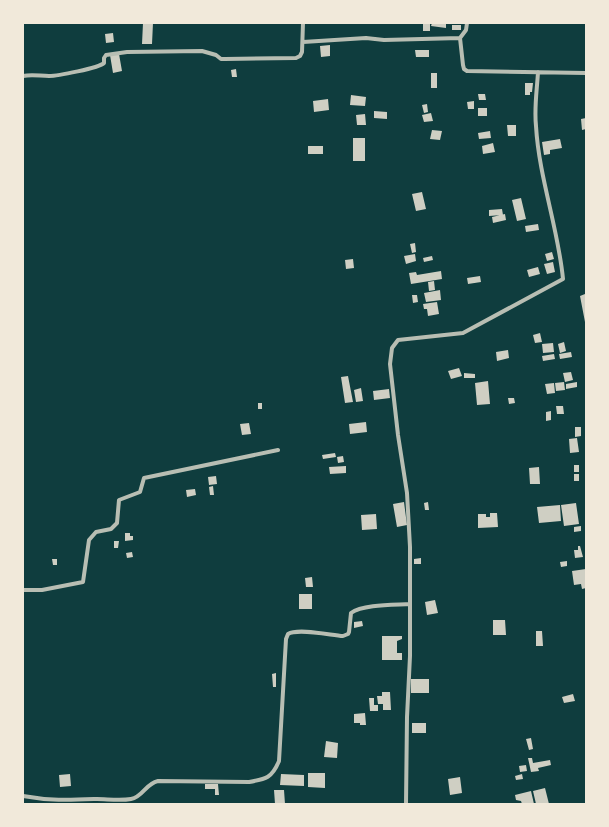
<svg xmlns="http://www.w3.org/2000/svg" width="609" height="827" font-family="'Space Grotesk',sans-serif">
<style>
.building{fill:#cfcfc3}
.lines{fill:none;stroke-linecap:round;stroke-linejoin:round}
.minor{stroke:#b8beb3;stroke-width:4}
</style>
<rect width="100%" height="100%" fill="#0f3d3e"/>
<path class="building" d="M 143,23 L 153,23 L 152,44 L 142,44 Z
M 432,23 L 446,24 L 446,28 L 431,26 Z
M 423,24 L 430,24 L 430,31 L 423,31 Z
M 452,25 L 461,25 L 461,30 L 452,30 Z
M 113,33 L 114,42 L 106,43 L 105,34 Z
M 330,45 L 330,56 L 321,57 L 320,46 Z
M 415,50 L 429,50 L 429,57 L 416,57 Z
M 119,54 L 122,71 L 113,73 L 110,55 Z
M 236,69 L 237,77 L 232,77 L 231,70 Z
M 431,73 L 437,73 L 437,88 L 431,88 Z
M 525,83 L 533,83 L 532,92 L 530,92 L 530,95 L 525,95 Z
M 478,94 L 485,94 L 486,100 L 479,100 Z
M 351,95 L 366,97 L 365,106 L 350,105 Z
M 328,99 L 329,110 L 314,112 L 313,101 Z
M 474,101 L 474,109 L 468,109 L 467,102 Z
M 427,104 L 428,112 L 424,113 L 422,105 Z
M 478,108 L 487,108 L 487,116 L 478,116 Z
M 374,111 L 387,112 L 387,119 L 374,118 Z
M 431,113 L 433,121 L 424,122 L 422,115 Z
M 365,114 L 366,125 L 357,125 L 356,115 Z
M 586,118 L 586,129 L 582,130 L 581,119 Z
M 507,125 L 516,125 L 516,136 L 508,136 Z
M 432,130 L 442,131 L 440,140 L 430,139 Z
M 490,131 L 491,138 L 479,139 L 478,133 Z
M 353,138 L 365,138 L 365,161 L 353,161 Z
M 560,139 L 562,148 L 550,150 L 550,154 L 544,155 L 542,142 Z
M 493,143 L 495,152 L 483,154 L 482,146 Z
M 308,146 L 323,146 L 323,154 L 308,154 Z
M 422,192 L 426,209 L 416,211 L 412,194 Z
M 521,198 L 526,219 L 517,221 L 512,200 Z
M 502,209 L 503,215 L 489,216 L 489,210 Z
M 505,214 L 506,220 L 493,223 L 492,217 Z
M 538,224 L 539,230 L 526,232 L 525,226 Z
M 415,243 L 416,252 L 412,253 L 410,244 Z
M 552,252 L 554,259 L 547,261 L 545,254 Z
M 415,254 L 416,261 L 406,264 L 404,256 Z
M 432,256 L 433,260 L 424,262 L 423,258 Z
M 353,259 L 354,268 L 346,269 L 345,260 Z
M 553,262 L 555,272 L 547,274 L 544,264 Z
M 538,267 L 540,274 L 529,277 L 527,270 Z
M 441,271 L 442,279 L 411,284 L 409,273 L 416,272 L 417,275 Z
M 480,276 L 481,282 L 468,284 L 467,278 Z
M 434,281 L 435,290 L 429,291 L 428,282 Z
M 440,290 L 441,300 L 426,302 L 424,293 Z
M 585,294 L 586,300 L 585,322 L 580,296 Z
M 412,295 L 417,295 L 418,302 L 413,303 Z
M 437,302 L 439,314 L 428,316 L 427,309 L 424,309 L 423,304 Z
M 540,333 L 542,342 L 535,343 L 533,335 Z
M 564,342 L 566,351 L 560,353 L 558,344 Z
M 553,343 L 554,352 L 543,353 L 542,344 Z
M 508,350 L 509,358 L 497,361 L 496,352 Z
M 571,352 L 572,357 L 560,359 L 559,354 Z
M 554,354 L 555,359 L 543,361 L 542,356 Z
M 459,368 L 462,376 L 451,379 L 448,371 Z
M 571,372 L 573,380 L 565,382 L 563,373 Z
M 464,373 L 475,374 L 475,378 L 464,378 Z
M 348,376 L 353,402 L 345,403 L 341,377 Z
M 488,381 L 490,404 L 477,405 L 475,383 Z
M 564,382 L 565,390 L 556,391 L 555,383 Z
M 577,382 L 577,387 L 566,389 L 566,384 Z
M 554,383 L 555,393 L 547,394 L 545,384 Z
M 361,388 L 363,401 L 356,402 L 354,390 Z
M 389,389 L 390,398 L 374,400 L 373,391 Z
M 508,398 L 514,398 L 515,403 L 509,404 Z
M 258,403 L 262,403 L 262,409 L 258,409 Z
M 556,406 L 563,406 L 564,414 L 557,414 Z
M 551,411 L 551,420 L 546,421 L 546,412 Z
M 366,422 L 367,432 L 350,434 L 349,424 Z
M 249,423 L 251,434 L 242,435 L 240,424 Z
M 575,427 L 581,427 L 581,436 L 575,437 Z
M 577,438 L 579,452 L 570,453 L 569,439 Z
M 335,453 L 336,457 L 323,459 L 322,455 Z
M 343,456 L 344,462 L 338,463 L 337,457 Z
M 574,465 L 579,465 L 579,472 L 574,472 Z
M 346,466 L 346,473 L 330,474 L 329,467 Z
M 539,467 L 540,484 L 530,484 L 529,468 Z
M 574,474 L 579,474 L 579,481 L 574,481 Z
M 216,476 L 217,484 L 209,485 L 208,477 Z
M 213,486 L 214,495 L 210,495 L 209,487 Z
M 195,489 L 196,495 L 187,497 L 186,490 Z
M 404,502 L 407,525 L 397,527 L 393,504 Z
M 428,502 L 429,510 L 425,510 L 424,503 Z
M 576,503 L 579,524 L 564,526 L 561,505 Z
M 560,505 L 561,521 L 539,523 L 537,507 Z
M 490,513 L 497,513 L 498,527 L 478,528 L 478,514 L 486,514 L 486,517 L 490,517 Z
M 376,514 L 377,529 L 362,530 L 361,515 Z
M 581,526 L 581,531 L 574,532 L 574,527 Z
M 125,533 L 130,533 L 130,536 L 133,536 L 133,540 L 125,541 Z
M 114,541 L 119,541 L 118,548 L 114,548 Z
M 578,546 L 580,546 L 583,557 L 575,558 L 574,550 L 578,550 Z
M 132,552 L 133,557 L 127,558 L 126,553 Z
M 421,558 L 421,564 L 414,564 L 414,559 Z
M 52,559 L 57,559 L 57,565 L 53,565 Z
M 567,561 L 567,566 L 561,567 L 560,562 Z
M 586,569 L 586,588 L 582,589 L 581,584 L 574,585 L 572,571 Z
M 312,577 L 313,587 L 306,587 L 305,578 Z
M 299,594 L 312,594 L 312,609 L 299,609 Z
M 435,600 L 438,613 L 427,615 L 425,602 Z
M 493,620 L 505,620 L 506,635 L 493,635 Z
M 362,621 L 363,626 L 354,628 L 354,622 Z
M 536,631 L 542,631 L 543,646 L 536,646 Z
M 382,636 L 402,636 L 402,639 L 397,641 L 397,653 L 402,653 L 402,660 L 382,660 Z
M 276,673 L 276,687 L 273,687 L 272,674 Z
M 411,679 L 429,679 L 429,693 L 411,693 Z
M 382,692 L 390,692 L 391,710 L 383,710 L 383,704 L 378,704 L 377,696 L 382,696 Z
M 573,694 L 575,701 L 564,703 L 562,697 Z
M 369,698 L 374,698 L 374,705 L 378,705 L 378,711 L 370,711 Z
M 365,713 L 366,725 L 360,725 L 360,723 L 354,723 L 354,714 Z
M 412,723 L 426,723 L 426,733 L 412,733 Z
M 531,738 L 533,749 L 529,750 L 526,739 Z
M 326,741 L 338,743 L 337,758 L 324,757 Z
M 528,758 L 532,758 L 533,763 L 550,760 L 551,765 L 538,768 L 539,771 L 531,772 Z
M 526,765 L 527,771 L 520,772 L 519,766 Z
M 308,773 L 325,773 L 325,788 L 308,787 Z
M 70,774 L 71,786 L 60,787 L 59,775 Z
M 281,774 L 304,775 L 304,786 L 280,785 Z
M 522,774 L 523,779 L 516,780 L 515,776 Z
M 460,777 L 462,793 L 450,795 L 448,779 Z
M 205,784 L 218,784 L 219,795 L 215,795 L 215,789 L 205,789 Z
M 545,788 L 549,804 L 536,804 L 533,791 Z
M 274,790 L 284,790 L 285,804 L 275,804 Z
M 531,791 L 534,804 L 522,804 L 521,801 L 516,800 L 515,795 Z"/>
<g class="lines">
<path class="minor" d="M 467,23 L 466,30 L 460,38 L 463,65 L 464,69 L 467,71 L 586,73
M 303,42 L 366,38 L 384,40 L 460,38
M 23,76 C 32,74 40,76 49,76 C 57,76 99,68 104,63 L 104,58 L 106,55 L 127,52 L 202,51 L 216,55 L 221,59 L 225,59 L 296,58 L 300,56 L 302,52 L 303,23
M 23,590 L 42,590 L 83,582 L 89,540 L 96,532 L 111,529 L 117,523 L 119,500 L 140,492 L 144,478 L 278,450
M 23,796 C 50,801 70,800 97,799 C 107,799 120,801 131,799 C 143,797 145,784 158,781 L 249,782 C 266,779 272,778 279,761 L 286,639 L 288,634 C 298,628 330,635 343,636 L 348,634 L 349,632 L 351,613 C 363,604 395,605 410,604
M 406,804 L 407,717 L 410,656 L 410,547 L 407,493 L 398,435 L 390,364 L 392,348 L 398,340 L 463,333 L 563,279 C 558,227 539,178 536,126 C 534,108 537,90 538,72"/>
</g>
<rect width="609" height="827" fill="none" stroke="#f1e9da" stroke-width="48"/>
</svg>
